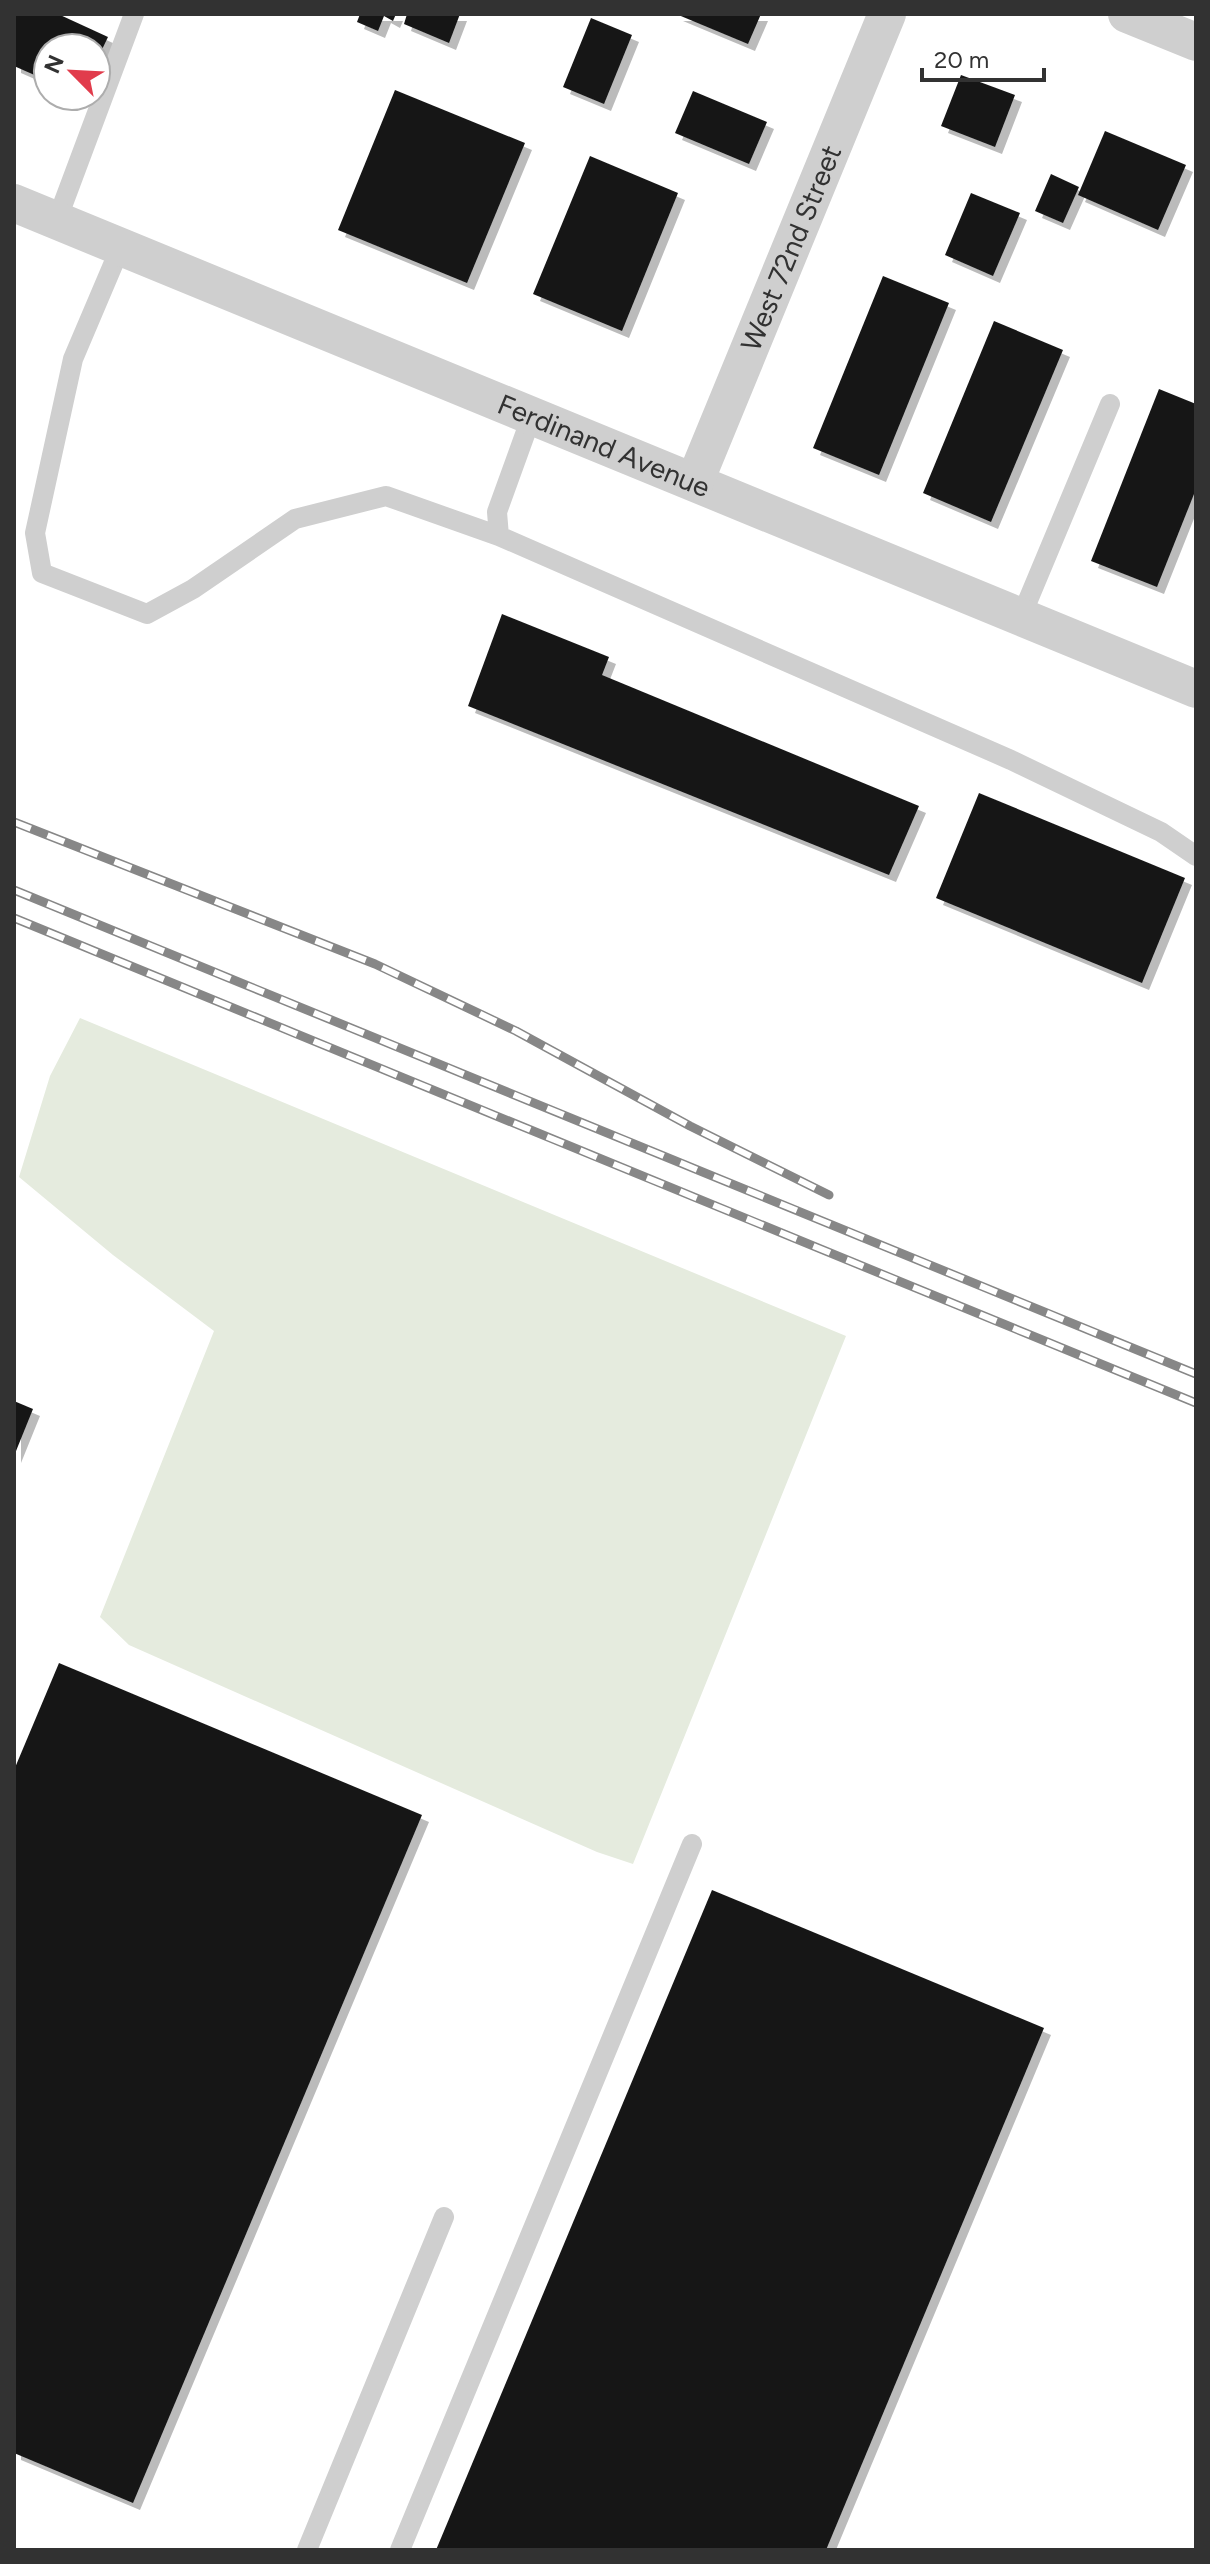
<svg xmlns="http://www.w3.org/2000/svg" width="1210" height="2564" font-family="Figtree,sans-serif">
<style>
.green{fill:#e5ebde}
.building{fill:#191919;filter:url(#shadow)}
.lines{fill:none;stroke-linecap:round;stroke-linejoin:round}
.service{stroke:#cfcfcf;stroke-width:20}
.minor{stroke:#cfcfcf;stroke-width:38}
.rail-casing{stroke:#878787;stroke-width:9}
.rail{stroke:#fff;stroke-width:6;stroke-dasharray:18;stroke-linecap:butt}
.labels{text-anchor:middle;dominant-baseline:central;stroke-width:8;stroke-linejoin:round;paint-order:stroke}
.street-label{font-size:28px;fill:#323232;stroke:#fff}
</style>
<defs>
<filter id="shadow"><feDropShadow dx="7" dy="7" stdDeviation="0" flood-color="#0004"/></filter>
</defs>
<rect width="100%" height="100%" fill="#fff"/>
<path class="green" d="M 80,1018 L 846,1336 L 633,1864 L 597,1852 L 129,1645 L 100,1617 L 214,1331 L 113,1255 L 19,1177 L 50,1076 Z"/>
<path class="building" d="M 14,14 L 58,14 L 108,37 L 96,62 L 96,48 L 48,48 L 48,81 L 14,66 Z
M 360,14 L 396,14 L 393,21 L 384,16 L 378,31 L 357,22 Z
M 407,14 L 460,14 L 449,43 L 404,24 Z
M 676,14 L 761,14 L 748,44 Z
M 591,18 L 632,35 L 604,104 L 563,87 Z
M 961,75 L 1015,95 L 995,147 L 941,126 Z
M 395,90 L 525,143 L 467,283 L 338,230 Z
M 693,91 L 767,122 L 749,164 L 675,133 Z
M 1105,131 L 1186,165 L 1158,230 L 1078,195 Z
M 590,156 L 678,193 L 622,331 L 533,294 Z
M 1051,174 L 1079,187 L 1063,223 L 1035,211 Z
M 971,193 L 1020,213 L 993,276 L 945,255 Z
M 883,276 L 949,303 L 879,475 L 813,448 Z
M 994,321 L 1063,350 L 991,522 L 923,493 Z
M 1159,389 L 1196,404 L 1196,489 L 1157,587 L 1091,561 Z
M 502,614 L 609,657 L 602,675 L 919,806 L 889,875 L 468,706 Z
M 979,793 L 1185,878 L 1142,983 L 936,898 Z
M 14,1401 L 33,1409 L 14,1456 Z
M 59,1663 L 422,1815 L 133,2503 L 14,2453 L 14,1770 Z
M 712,1890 L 1044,2028 L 826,2550 L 436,2550 Z"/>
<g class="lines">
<path class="service" d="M 57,220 L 134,14
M 121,246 L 73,359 L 35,533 L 42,573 L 147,614 L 193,589 L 295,519 L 386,496 L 499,536
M 532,415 L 497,512 L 499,536 L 1011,760 L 1161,832 L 1196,856
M 1021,617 L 1110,404
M 307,2550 L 444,2217
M 400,2550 L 692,1844"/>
<g class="minor">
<path d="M 1127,14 L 1196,42"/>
<path id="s1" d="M 14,203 L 1196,689"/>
<path id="s2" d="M 695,481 L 887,14"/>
</g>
<defs>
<path id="rail" d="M 14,822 L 375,964 L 516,1031 L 690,1126 L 829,1195
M 14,890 L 1196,1374
M 14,918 L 1196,1403"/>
</defs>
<use href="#rail" class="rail-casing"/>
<use href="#rail" class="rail"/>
</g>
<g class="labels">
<g class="street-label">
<text stroke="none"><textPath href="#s2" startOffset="252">West 72nd Street</textPath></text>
<text stroke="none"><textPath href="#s1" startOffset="638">Ferdinand Avenue</textPath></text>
</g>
</g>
<rect width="1210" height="2564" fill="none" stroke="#323232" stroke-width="32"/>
<g transform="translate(72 72) rotate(294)"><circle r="38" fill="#ffffff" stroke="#adadad" stroke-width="2"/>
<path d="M0-6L14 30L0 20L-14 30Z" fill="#e13c4c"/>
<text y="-12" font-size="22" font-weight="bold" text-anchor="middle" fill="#323232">N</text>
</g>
<path d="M922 68v12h122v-12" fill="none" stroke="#323232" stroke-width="4"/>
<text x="934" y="68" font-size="24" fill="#323232" stroke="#ffffff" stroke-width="6" paint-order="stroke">20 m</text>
</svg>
